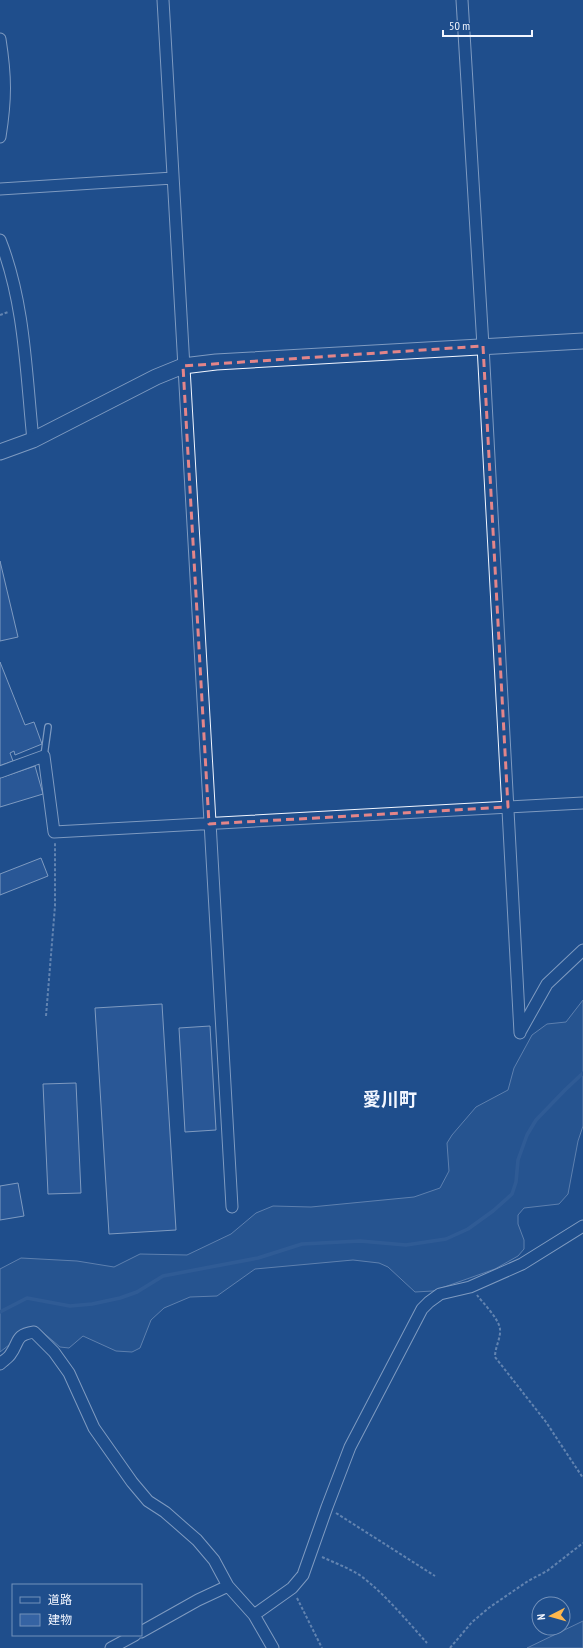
<svg xmlns="http://www.w3.org/2000/svg" width="583" height="1648" font-family="'PT Sans Narrow','Noto Sans JP',sans-serif">
<style>
.built{fill:#305b95;stroke:#a8bbd7}
.lines{fill:none;stroke-linecap:round;stroke-linejoin:round}
.stream{stroke:#446ba0;stroke-width:3.5}
.building{fill:#3563a3;stroke:#f2f6ff}
.lane-casing{stroke:#f2f6ff;stroke-width:8}
.street-casing{stroke:#f2f6ff;stroke-width:13}
.secondary-casing{stroke:#f2f6ff;stroke-width:17}
.path{stroke:#b3c4dc;stroke-width:2;stroke-dasharray:3 2;stroke-linecap:butt}
.lane{stroke:#1f4e8c;stroke-width:5.5}
.street{stroke:#1f4e8c;stroke-width:11}
.secondary{stroke:#1f4e8c;stroke-width:15}
.marked{fill:none;stroke:#e38589;stroke-width:3;stroke-dasharray:8 5;stroke-linejoin:round}
.labels{text-anchor:middle;dominant-baseline:central;stroke-width:3;stroke-linejoin:round;paint-order:stroke}
.district-label{font-size:18px;font-weight:bold;fill:#f2f6ff;stroke:#1f4e8c}
</style>
<rect width="100%" height="100%" fill="#1f4e8c"/>
<path class="built" d="M 583,1000 L 583,1126 L 578,1141 L 568,1194 L 559,1204 L 524,1208 L 518,1215 L 518,1224 L 524,1240 L 524,1249 L 518,1256 L 495,1269 L 433,1291 L 415,1292 L 388,1267 L 379,1263 L 353,1260 L 255,1269 L 217,1296 L 190,1297 L 164,1308 L 151,1320 L 140,1348 L 132,1352 L 116,1351 L 83,1336 L 69,1348 L 60,1347 L 39,1329 L 22,1335 L 0,1352 L 0,1269 L 21,1258 L 77,1261 L 114,1267 L 140,1254 L 187,1255 L 231,1234 L 256,1213 L 273,1206 L 311,1207 L 414,1197 L 440,1188 L 449,1171 L 447,1143 L 452,1135 L 476,1107 L 508,1090 L 514,1068 L 532,1035 L 547,1024 L 566,1022 Z
M 583,1621 L 583,1648 L 527,1648 Z"/>
<g class="lines">
<path class="stream" d="M 0,1312 L 27,1298 L 70,1306 L 92,1304 L 120,1298 L 137,1292 L 163,1276 L 258,1258 L 302,1244 L 360,1241 L 406,1245 L 446,1239 L 468,1229 L 493,1211 L 512,1194 L 516,1182 L 518,1160 L 527,1135 L 536,1120 L 565,1090 L 583,1073"/>
</g>
<path class="building" d="M 0,561 L 18,637 L 0,641 Z
M 0,662 L 25,725 L 34,722 L 42,744 L 15,755 L 14,751 L 10,753 L 13,761 L 0,766 Z
M 35,766 L 43,794 L 0,807 L 0,778 Z
M 41,858 L 48,876 L 0,895 L 0,874 Z
M 162,1004 L 176,1230 L 109,1234 L 95,1008 Z
M 210,1026 L 216,1130 L 185,1132 L 179,1028 Z
M 76,1083 L 81,1193 L 48,1194 L 43,1084 Z
M 18,1183 L 24,1216 L 0,1220 L 0,1186 Z"/>
<g class="lines">
<defs>
<path id="lane" d="M 44,756 L 48,727"/>
<path id="street" d="M 163,0 L 232,1207
M 462,0 L 483,346 L 520,1033
M 0,39 C 6,77 6,99 0,137
M 0,189 L 173,178
M 0,240 C 25,303 26,374 33,440
M 0,772 L 44,756 L 54,832 L 583,803
M 520,1032 L 547,984 L 583,950
M 0,1364 C 3,1361 8,1358 10,1355 C 20,1342 14,1335 34,1332 L 54,1352 L 69,1373 L 94,1428 L 132,1482 L 148,1501 L 165,1512 L 197,1540 L 214,1560 L 228,1586 L 254,1615 L 273,1648
M 254,1615 L 292,1588 L 303,1575 L 327,1507 L 350,1447 L 422,1309 L 429,1302 L 440,1294 L 470,1287 L 522,1264 L 583,1226
M 141,1632 L 198,1600 L 228,1586
M 111,1648 L 135,1635"/>
<path id="secondary" d="M 0,452 L 33,440 L 156,377 L 183,366 L 216,362 L 583,341"/>
</defs>
<use href="#lane" class="lane-casing"/>
<use href="#street" class="street-casing"/>
<use href="#secondary" class="secondary-casing"/>
<path class="path" d="M 0,315 L 8,312
M 46,1016 L 55,906 L 55,843
M 477,1295 C 483,1303 499,1319 500,1329 C 501,1338 495,1347 495,1357 L 546,1422 L 583,1478
M 336,1513 L 435,1576
M 322,1557 C 335,1563 349,1568 361,1576 C 384,1593 408,1622 427,1643
M 297,1598 L 322,1648
M 450,1648 L 472,1622 L 490,1607 L 528,1581 L 547,1571 L 583,1543"/>
<use href="#lane" class="lane"/>
<use href="#street" class="street"/>
<use href="#secondary" class="secondary"/>
</g>
<path d="M0 0H583V1648H0ZM 483,346 L 508,807 L 209,824 L 183,366 Z" fill="#1f4e8c" fill-opacity=".55" fill-rule="evenodd"/>
<path class="marked" d="M 483,346 L 508,807 L 209,824 L 183,366 Z"/>
<g class="labels">
<g class="district-label">
<text x="390" y="1099">愛川町</text>
</g>
</g>
<rect x="12" y="1584" width="130" height="52" fill="#1f4e8c" stroke="#7391ba"/>
<rect x="20" y="1597" width="20" height="6" fill="#1f4e8c" stroke="#7391ba"/>
<text x="48" y="1604" font-size="12" fill="#f2f6ff">道路</text>
<rect x="20" y="1614" width="20" height="12" fill="#3563a3" stroke="#7391ba"/>
<text x="48" y="1624" font-size="12" fill="#f2f6ff">建物</text>
<g transform="translate(551 1616) rotate(264)"><circle r="19" fill="#1f4e8c" stroke="#7391ba"/>
<path d="M0-3L7 15L0 10L-7 15Z" fill="#ffb74d"/>
<text y="-6" font-size="11" font-weight="bold" text-anchor="middle" fill="#f2f6ff">N</text>
</g>
<path d="M443 30v6h89v-6" fill="none" stroke="#f2f6ff" stroke-width="2"/>
<text x="449" y="30" font-size="12" fill="#f2f6ff" stroke="#1f4e8c" stroke-width="3" paint-order="stroke">50 m</text>
</svg>
